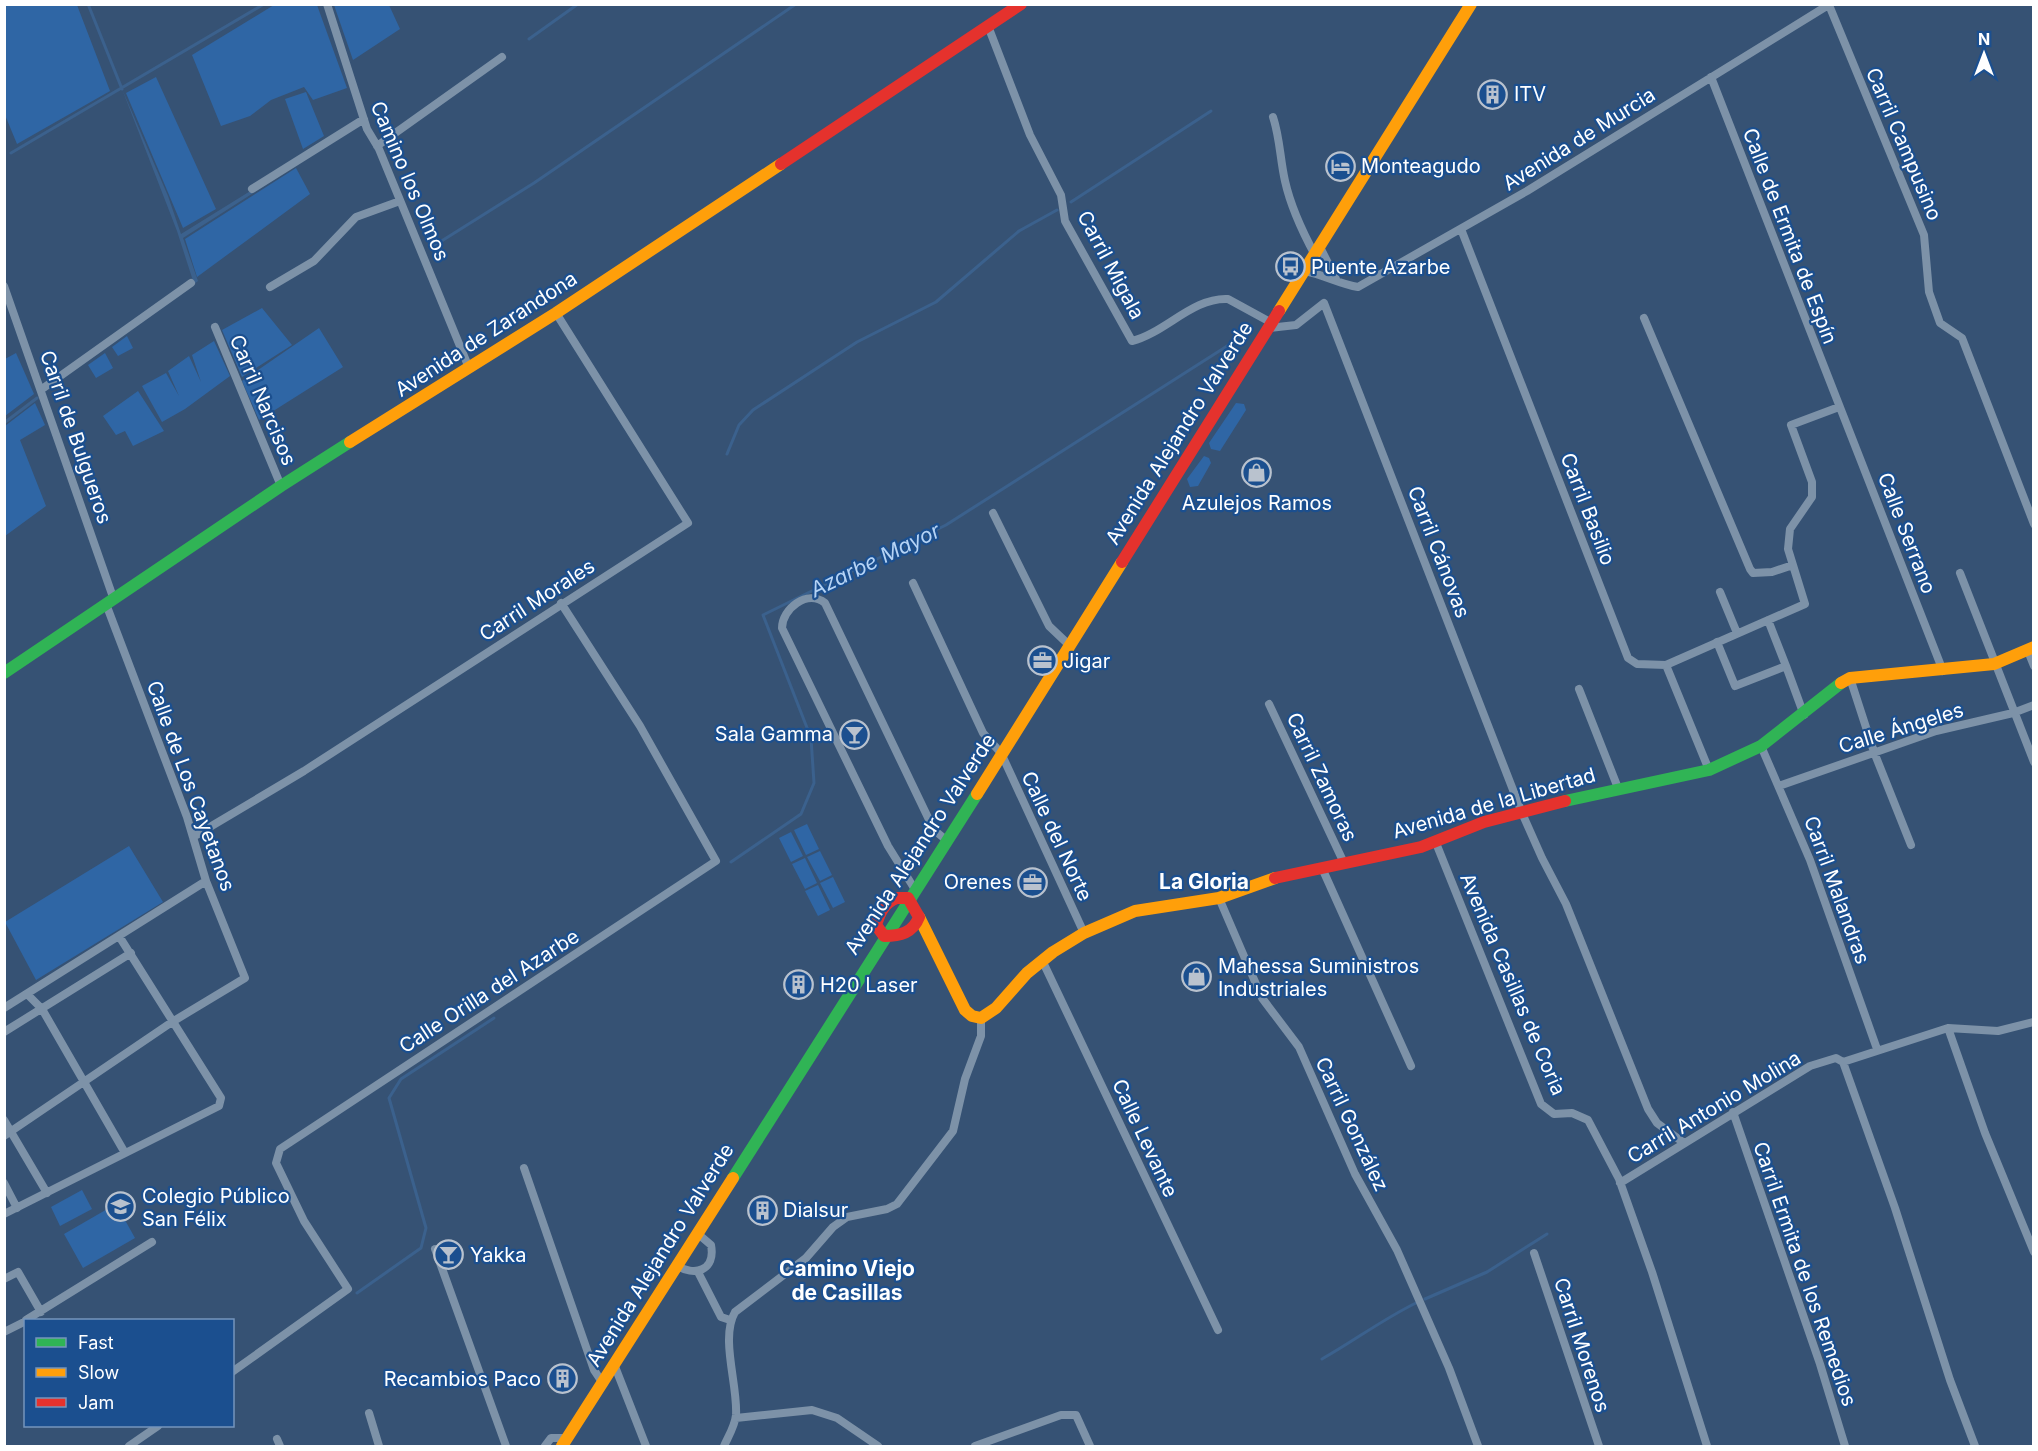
<svg xmlns="http://www.w3.org/2000/svg" width="2038" height="1451" font-family="Inter,sans-serif">
<style>
.green{fill:#2f66a5}
.water{fill:#3b618d}
.lines{fill:none;stroke-linecap:round;stroke-linejoin:round}
.stream{stroke:#3b618d;stroke-width:3}
.street{stroke:#7d92a8;stroke-width:8}
.fast{stroke:#30b455;stroke-width:12}
.slow{stroke:#ff9f0a;stroke-width:12}
.jam{stroke:#e5322d;stroke-width:12}
.labels{text-anchor:middle;dominant-baseline:central;stroke-width:4.5;stroke-linejoin:round;paint-order:stroke}
.poi-label{font-size:20px;fill:#fff;stroke:#1b4f8f;text-anchor:start}
.street-label{font-size:20px;fill:#fff;stroke:#1b4f8f}
.water-label{font-size:21px;font-style:italic;fill:#b5d3f5;stroke:#1b4f8f}
.neighbourhood-label{font-size:21px;font-weight:bold;fill:#fff;stroke:#1b4f8f}
</style>
<rect width="100%" height="100%" fill="#365274"/>
<path class="green" d="M 4,5 L 77,5 L 110,91 L 17,144 L 5,115 Z
M 274,5 L 317,5 L 347,88 L 313,100 L 304,87 L 271,100 L 250,116 L 221,126 L 192,55 Z
M 334,5 L 389,5 L 400,29 L 353,60 Z
M 156,77 L 216,209 L 183,228 L 126,93 Z
M 306,92 L 324,136 L 303,149 L 285,99 Z
M 296,168 L 310,194 L 197,277 L 185,239 Z
M 262,308 L 292,345 L 242,377 L 222,330 Z
M 319,328 L 343,367 L 259,420 L 242,381 Z
M 127,336 L 133,348 L 118,356 L 112,347 Z
M 214,341 L 230,376 L 185,409 L 162,422 L 142,386 L 166,373 L 179,396 L 168,371 L 189,356 L 201,382 L 192,355 Z
M 16,353 L 34,394 L 5,416 L 5,359 Z
M 105,353 L 113,368 L 96,378 L 88,365 Z
M 138,391 L 164,431 L 133,446 L 125,431 L 116,435 L 103,416 Z
M 35,403 L 45,425 L 20,440 L 46,506 L 5,536 L 5,426 Z
M 1236,403 L 1244,404 L 1246,410 L 1220,451 L 1211,449 L 1209,443 Z
M 1204,456 L 1209,458 L 1211,463 L 1198,486 L 1190,487 L 1187,479 Z
M 807,824 L 819,849 L 806,855 L 794,830 Z
M 791,832 L 803,856 L 791,862 L 779,838 Z
M 129,846 L 163,902 L 36,980 L 5,922 Z
M 820,851 L 832,875 L 820,881 L 807,857 Z
M 805,858 L 817,883 L 805,889 L 792,864 Z
M 833,877 L 845,902 L 833,908 L 820,883 Z
M 818,885 L 830,910 L 818,916 L 805,891 Z
M 82,1190 L 92,1209 L 60,1226 L 51,1207 Z
M 116,1204 L 135,1238 L 83,1268 L 64,1234 Z"/>
<path class="water" d="M 122,89 L 168,196 L 181,234 L 284,170 L 286,172 L 183,238 L 198,281 L 194,284 L 177,231 Z"/>
<g class="lines">
<path class="stream" d="M 88,4 L 122,89
M 529,39 L 578,4
M 11,153 L 264,4
M 1071,202 L 1211,111
M 432,247 L 534,183 L 796,4
M 4,423 L 37,398
M 727,454 L 739,425 L 753,410 L 857,342 L 936,302 L 1019,231 L 1057,210
M 731,862 L 801,814 L 814,783 L 811,738 L 763,615 L 946,525 L 1235,341
M 357,1293 L 421,1248 L 426,1228 L 389,1098 L 401,1079 L 494,1018
M 1425,1299 L 1487,1272 L 1547,1234
M 1322,1359 C 1354,1341 1383,1319 1416,1303"/>
<path class="street" d="M 327,4 L 367,129 L 379,149 L 469,368
M 1829,5 L 1924,235 L 1929,292 L 1940,323 L 1962,338 L 2034,524
M 988,26 L 1030,135 L 1061,195 L 1065,221 L 1132,341 C 1165,333 1193,297 1228,299 L 1272,323
M 1711,77 L 1943,671
M 1273,117 C 1280,138 1280,159 1285,181 C 1291,208 1302,231 1315,255
M 377,146 L 502,57
M 252,189 L 364,119
M 1461,229 L 1628,658 L 1637,664 L 1666,665 L 1709,770
M 1320,247 L 1336,279
M 1305,271 C 1324,275 1340,284 1358,287 L 1527,191 L 1830,4
M 4,286 L 114,600
M 270,287 L 314,261 L 356,217 L 400,201
M 1644,318 L 1750,569 L 1753,573 L 1772,572 L 1793,565
M 215,327 L 281,486
M 1269,328 L 1296,325 L 1324,303 L 1522,813 L 1542,858 L 1566,904 L 1648,1109 L 1657,1123 L 1684,1143
M 42,389 L 191,283
M 993,513 L 1049,626 L 1068,644
M 1960,573 L 2034,762
M 913,583 L 983,733 L 1001,753 L 1084,933
M 1720,592 L 1737,633
M 1768,620 L 1786,666
M 1717,642 L 1735,686 L 1786,666 L 1804,715
M 2028,651 L 2034,666
M 1666,665 L 1805,604 L 1788,549 L 1790,529 L 1812,497 L 1812,482 L 1791,425 L 1839,407
M 1850,678 L 1874,752 L 1911,845
M 1579,689 L 1618,788
M 1269,704 L 1344,863
M 1761,746 L 1810,860 L 1877,1049
M 1779,786 L 1936,731 L 2013,713 L 2034,705
M 193,837 L 304,771 L 688,523 L 556,313
M 1436,843 L 1541,1104 L 1554,1114 L 1572,1113 L 1588,1120 L 1619,1179 L 1652,1272 L 1707,1446
M 1322,868 L 1411,1066
M 914,888 L 888,846 L 782,628 C 782,609 807,589 825,603 L 934,830 L 945,839
M 1219,898 L 1262,998 L 1299,1047 L 1355,1174 L 1397,1250 L 1449,1368 L 1478,1446
M 1042,960 L 1218,1330
M 27,994 L 42,1009 L 125,1153
M 4,1008 L 206,881
M 1948,1028 L 1985,1133 L 2034,1252
M 4,1032 L 131,953
M 1843,1062 L 1895,1208 L 1950,1380 L 1975,1446
M 1733,1112 L 1820,1364 L 1845,1446
M 4,1120 L 47,1193
M 4,1136 L 172,1022 L 245,978 L 206,881 L 187,817 L 106,604
M 524,1168 L 594,1370 L 602,1382
M 4,1183 L 17,1208
M 1620,1183 L 1810,1066 L 1836,1058 L 1843,1062 L 1948,1028 L 1998,1031 L 2034,1022
M 4,1214 L 219,1106 L 221,1098 L 119,936
M 435,1249 L 506,1446
M 1534,1253 L 1599,1446
M 676,1265 C 694,1277 716,1271 711,1245 L 697,1233
M 698,1272 L 721,1317 L 730,1320
M 4,1279 L 18,1272 L 41,1312
M 26,1320 L 152,1242
M 4,1332 L 26,1321
M 614,1364 L 646,1446
M 232,1372 L 348,1289 L 304,1221 L 276,1163 L 280,1149 L 716,861 L 640,726 L 561,603
M 369,1413 L 379,1446
M 736,1418 L 812,1410 L 837,1418 L 878,1446
M 277,1439 L 280,1446
M 129,1446 L 158,1426
M 545,1446 L 551,1438 L 567,1438
M 724,1446 C 728,1437 735,1426 736,1415 C 738,1385 720,1338 735,1312 L 806,1258 L 833,1227 L 847,1217 L 887,1209 L 897,1204 L 953,1131 L 965,1079 L 981,1036 L 981,1018
M 975,1446 L 1061,1415 L 1076,1415 L 1090,1446"/>
<path class="fast" d="M 4,673 L 281,486 L 350,442
M 1565,801 L 1709,770 L 1761,746 L 1841,683
M 733,1178 L 977,794"/>
<path class="slow" d="M 1279,311 L 1471,4
M 350,442 L 556,313 L 781,164
M 1841,683 L 1850,678 L 1994,664 L 2034,647
M 977,794 L 1122,562
M 919,917 L 965,1010 L 972,1016 L 981,1018 L 996,1008 L 1027,973 L 1053,952 L 1084,933 L 1135,911 L 1219,898 L 1275,878
M 562,1446 L 733,1178"/>
<path class="jam" d="M 781,164 L 1021,4
M 1122,562 L 1279,311
M 1275,878 L 1421,847 L 1484,822 L 1565,801
M 897,898 L 908,898 L 919,917 C 913,933 900,936 884,936 L 876,925 C 880,912 884,903 897,898 Z"/>
</g>
<defs>
<symbol id="building-ring" viewBox="-11 -11 22 22"><circle r="9.5" fill="#1b4f8f" stroke="#b9c2ce" stroke-width="1.5"/><path d="M-4-6H4V6H1V3H-1V6H-4ZM-2.5-4.3h1.7v1.8h-1.7ZM.8-4.3h1.7v1.8H.8ZM-2.5-1h1.7V.8h-1.7ZM.8-1h1.7V.8H.8Z" fill="#b9c2ce"/></symbol>
<symbol id="hotel-ring" viewBox="-11 -11 22 22"><circle r="9.5" fill="#1b4f8f" stroke="#b9c2ce" stroke-width="1.5"/><path d="M-6-4.5h1.5V1H6V5H4.5V3h-9V5H-6ZM-4 0a1.8 1.8 0 1 1 3.6 0ZM.5 0V-2.5h3Q6-2.5 6 0Z" fill="#b9c2ce"/></symbol>
<symbol id="bus-ring" viewBox="-11 -11 22 22"><circle r="9.5" fill="#1b4f8f" stroke="#b9c2ce" stroke-width="1.5"/><path d="M-5-6H5V4H4V6H2V4H-2V6H-4V4H-5ZM-3.5-4V0h7V-4ZM-3.5 1.2v1.5H-2V1.2ZM2 1.2v1.5H3.5V1.2Z" fill="#b9c2ce"/></symbol>
<symbol id="shop-ring" viewBox="-11 -11 22 22"><circle r="9.5" fill="#1b4f8f" stroke="#b9c2ce" stroke-width="1.5"/><path d="M-5-2.5h2.3a2.7 3.5 0 0 1 5.4 0H5L5.5 6h-11ZM-1.5-2.5h3a1.5 2.3 0 0 0-3 0Z" fill="#b9c2ce"/></symbol>
<symbol id="office-ring" viewBox="-11 -11 22 22"><circle r="9.5" fill="#1b4f8f" stroke="#b9c2ce" stroke-width="1.5"/><path d="M-6-3h4V-5.5h4V-3h4V5H-6ZM-1-4.5V-3h2v-1.5ZM-6 0V1H6V0Z" fill="#b9c2ce"/></symbol>
<symbol id="bar-ring" viewBox="-11 -11 22 22"><circle r="9.5" fill="#1b4f8f" stroke="#b9c2ce" stroke-width="1.5"/><path d="M-6-5H6L.8 .8V4.5H3.5V6h-7V4.5H-.8V.8Z" fill="#b9c2ce"/></symbol>
<symbol id="school-ring" viewBox="-11 -11 22 22"><circle r="9.5" fill="#1b4f8f" stroke="#b9c2ce" stroke-width="1.5"/><path d="M0-5L7-2L0 1L-7-2ZM-4 1L0 2.5L4 1V4Q0 6-4 4Z" fill="#b9c2ce"/></symbol>
</defs>
<g fill-rule="evenodd">
<use href="#building-ring" x="1476" y="78" width="33" height="33"/>
<use href="#hotel-ring" x="1324" y="150" width="33" height="33"/>
<use href="#bus-ring" x="1274" y="250" width="33" height="33"/>
<use href="#shop-ring" x="1240" y="456" width="33" height="33"/>
<use href="#office-ring" x="1026" y="644" width="33" height="33"/>
<use href="#bar-ring" x="838" y="718" width="33" height="33"/>
<use href="#office-ring" x="1016" y="866" width="33" height="33"/>
<use href="#shop-ring" x="1180" y="960" width="33" height="33"/>
<use href="#building-ring" x="782" y="968" width="33" height="33"/>
<use href="#school-ring" x="104" y="1190" width="33" height="33"/>
<use href="#building-ring" x="746" y="1194" width="33" height="33"/>
<use href="#bar-ring" x="432" y="1238" width="33" height="33"/>
<use href="#building-ring" x="546" y="1362" width="33" height="33"/>
</g>
<g class="labels">
<g class="poi-label">
<text x="1514" y="94">ITV</text>
<text x="1361" y="166">Monteagudo</text>
<text x="1311" y="267">Puente Azarbe</text>
<text x="1257" y="503" text-anchor="middle">Azulejos Ramos</text>
<text x="1063" y="661">Jigar</text>
<text x="833" y="734" text-anchor="end">Sala Gamma</text>
<text x="1012" y="882" text-anchor="end">Orenes</text>
<text x="1218" y="966">Mahessa Suministros<tspan x="1218" dy="23">Industriales</tspan></text>
<text x="820" y="985">H20 Laser</text>
<text x="142" y="1196">Colegio Público<tspan x="142" dy="23">San Félix</tspan></text>
<text x="783" y="1210">Dialsur</text>
<text x="470" y="1255">Yakka</text>
<text x="541" y="1379" text-anchor="end">Recambios Paco</text>
</g>
<g class="street-label">
<text transform="translate(1579 139) rotate(-32)">Avenida de Murcia</text>
<text transform="translate(1904 144) rotate(67)">Carril Campusino</text>
<text transform="translate(410 181) rotate(67)">Camino los Olmos</text>
<text transform="translate(1790 236) rotate(69)">Calle de Ermita de Espín</text>
<text transform="translate(1111 265) rotate(62)">Carril Migala</text>
<text transform="translate(486 334) rotate(-33)">Avenida de Zarandona</text>
<text transform="translate(263 400) rotate(67)">Carril Narcisos</text>
<text transform="translate(1179 433) rotate(-58)">Avenida Alejandro Valverde</text>
<text transform="translate(76 437) rotate(71)">Carril de Bulgueros</text>
<text transform="translate(1588 509) rotate(69)">Carril Basilio</text>
<text transform="translate(1907 533) rotate(69)">Calle Serrano</text>
<text transform="translate(1439 552) rotate(69)">Carril Cánovas</text>
<text transform="translate(537 600) rotate(-33)">Carril Morales</text>
<text transform="translate(1901 728) rotate(-17)">Calle Ángeles</text>
<text transform="translate(1322 777) rotate(65)">Carril Zamoras</text>
<text transform="translate(191 786) rotate(70)">Calle de Los Cayetanos</text>
<text transform="translate(1494 803) rotate(-16)">Avenida de la Libertad</text>
<text transform="translate(1057 836) rotate(65)">Calle del Norte</text>
<text transform="translate(920 844) rotate(-57)">Avenida Alejandro Valverde</text>
<text transform="translate(1837 890) rotate(70)">Carril Malandras</text>
<text transform="translate(1513 984) rotate(67)">Avenida Casillas de Coria</text>
<text transform="translate(489 991) rotate(-33)">Calle Orilla del Azarbe</text>
<text transform="translate(1714 1107) rotate(-31)">Carril Antonio Molina</text>
<text transform="translate(1352 1124) rotate(65)">Carril González</text>
<text transform="translate(1145 1138) rotate(65)">Calle Levante</text>
<text transform="translate(660 1255) rotate(-58)">Avenida Alejandro Valverde</text>
<text transform="translate(1805 1274) rotate(71)">Carril Ermita de los Remedios</text>
<text transform="translate(1582 1345) rotate(72)">Carril Morenos</text>
</g>
<g class="water-label">
<text transform="translate(875 560) rotate(-26)">Azarbe Mayor</text>
</g>
<g class="neighbourhood-label">
<text x="1204" y="881">La Gloria</text>
<text x="847" y="1268">Camino Viejo<tspan x="847" dy="24">de Casillas</tspan></text>
</g>
</g>
<rect width="2038" height="1451" fill="none" stroke="#ffffff" stroke-width="12"/>
<rect x="24" y="1319" width="210" height="108" fill="#1b4f8f" stroke="#7695bc" stroke-width="1.5"/>
<rect x="36" y="1338" width="30" height="9" fill="#30b455" stroke="#7695bc" stroke-width="1.5"/>
<text x="78" y="1349" font-size="18" fill="#ffffff">Fast</text>
<rect x="36" y="1368" width="30" height="9" fill="#ff9f0a" stroke="#7695bc" stroke-width="1.5"/>
<text x="78" y="1379" font-size="18" fill="#ffffff">Slow</text>
<rect x="36" y="1398" width="30" height="9" fill="#e5322d" stroke="#7695bc" stroke-width="1.5"/>
<text x="78" y="1409" font-size="18" fill="#ffffff">Jam</text>
<g transform="translate(1984 54)" stroke="#1b4f8f" stroke-width="4.5" paint-order="stroke">
<path d="M0-4.5L10 22L0 15L-10 22Z" fill="#ffffff"/>
<text y="-9" font-size="16" font-weight="bold" text-anchor="middle" fill="#ffffff">N</text>
</g>
</svg>
